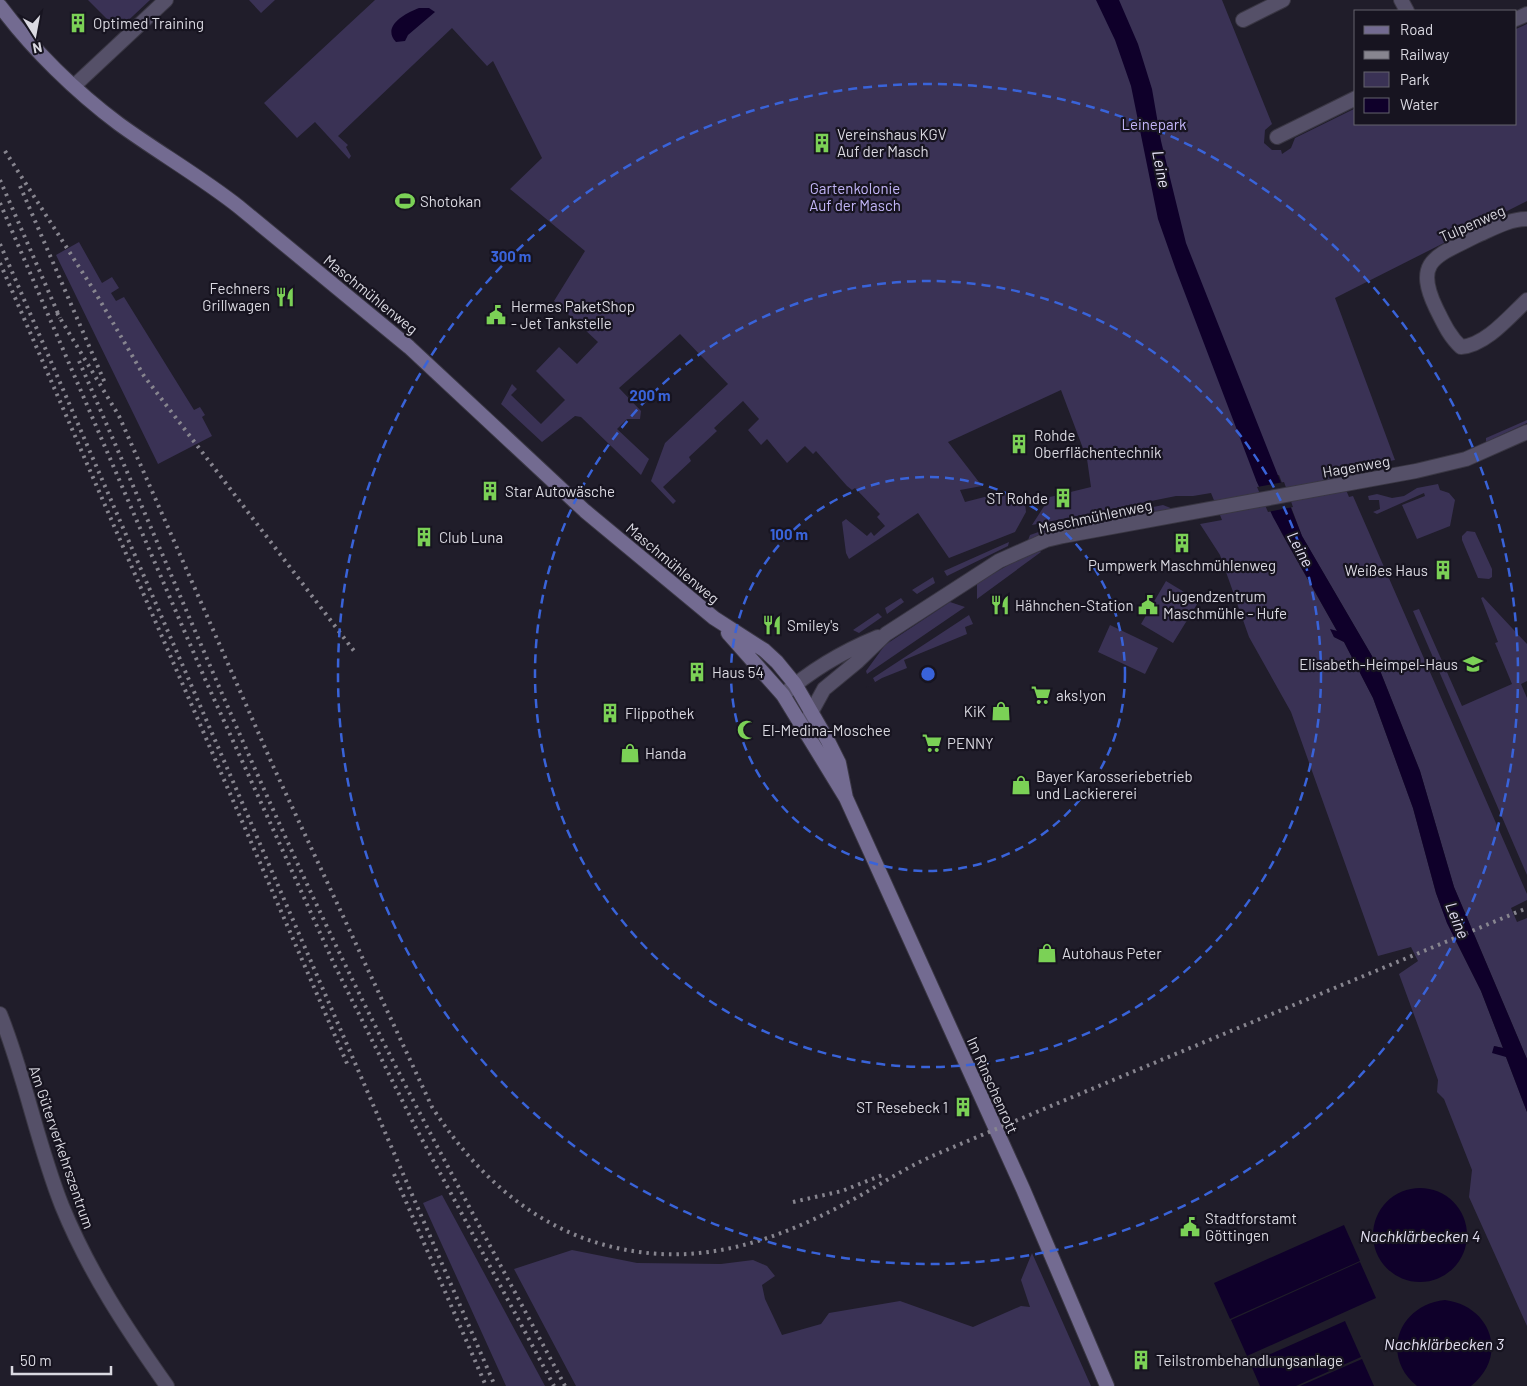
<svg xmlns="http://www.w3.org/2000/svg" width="1527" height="1386" font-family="Barlow,sans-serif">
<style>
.green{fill:#3a3255}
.water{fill:#0f002a}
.pier{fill:#201d2a}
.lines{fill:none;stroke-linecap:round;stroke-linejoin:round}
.minor-casing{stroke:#3a3744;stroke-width:16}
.tertiary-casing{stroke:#3a3744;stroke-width:16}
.secondary-casing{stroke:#3a3744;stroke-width:16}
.minor{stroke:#555068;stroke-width:14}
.tertiary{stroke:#555068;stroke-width:14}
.secondary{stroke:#736b91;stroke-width:14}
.rail{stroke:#87858f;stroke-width:4;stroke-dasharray:2.5 5;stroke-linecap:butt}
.ring{fill:none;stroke:#3963d9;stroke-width:2.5;stroke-dasharray:9 6}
.labels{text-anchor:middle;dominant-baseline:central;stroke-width:4.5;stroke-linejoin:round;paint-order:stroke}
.poi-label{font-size:15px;fill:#dad9e1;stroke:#171420;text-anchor:start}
.park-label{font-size:15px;fill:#c3b6f8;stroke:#171420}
.street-label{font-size:15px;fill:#dad9e1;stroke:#171420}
.water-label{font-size:16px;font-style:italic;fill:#e4e1f2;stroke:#171420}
.centre{fill:#3963d9;stroke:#171420;stroke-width:2.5}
.ring-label{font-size:15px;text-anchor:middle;font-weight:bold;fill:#3963d9;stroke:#171420;stroke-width:4.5;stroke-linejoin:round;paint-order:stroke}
</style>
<rect width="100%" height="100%" fill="#201d2a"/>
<path class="green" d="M 88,0 L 150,0 L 118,30 Z
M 249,0 L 275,0 L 261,13 Z
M 375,0 L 1222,0 L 1272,124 L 1265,130 L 1264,143 L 1272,150 L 1281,150 L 1282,154 L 1291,148 L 1295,138 L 1356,108 L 1356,124 L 1516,124 L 1516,29 L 1527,24 L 1527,201 L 1335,298 L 1395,460 L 1338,471 L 1349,497 L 1353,496 L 1527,894 L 1527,900 L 1511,908 L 1517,922 L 1527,918 L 1527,1059 L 1454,887 L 1420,771 L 1379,668 L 1302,536 L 1279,475 L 1256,480 L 1282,534 L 1337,631 L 1331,630 L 1334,637 L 1344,642 L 1373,698 L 1413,808 L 1436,893 L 1447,923 L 1481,991 L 1503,1048 L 1494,1046 L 1506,1057 L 1527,1112 L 1527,1326 L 1469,1197 L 1472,1170 L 1444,1099 L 1437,1092 L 1438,1080 L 1399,974 L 1418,961 L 1411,947 L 1378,956 L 1291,712 L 1249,637 L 1220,555 L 1200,524 L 1222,520 L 1211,493 L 1193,496 L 1176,496 L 1032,525 L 1050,497 L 1091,487 L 1087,459 L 1061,390 L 948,442 L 982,486 L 960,490 L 965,502 L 1004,492 L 1013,493 L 1025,503 L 1026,512 L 1015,532 L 949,558 L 918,513 L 849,559 L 846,553 L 842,522 L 846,519 L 867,536 L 871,532 L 874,536 L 885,526 L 877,517 L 880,514 L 855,488 L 852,490 L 847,486 L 816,451 L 813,454 L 805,446 L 787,463 L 767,439 L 761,445 L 748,430 L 759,419 L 743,401 L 714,428 L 717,431 L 689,457 L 691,461 L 663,487 L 676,501 L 673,504 L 651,481 L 665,443 L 728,384 L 680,334 L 619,388 L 641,411 L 640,419 L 627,419 L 617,429 L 649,459 L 641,475 L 581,417 L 575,416 L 542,442 L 501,404 L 512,384 L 517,389 L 511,395 L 541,424 L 565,400 L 536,371 L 559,347 L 577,364 L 598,342 L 554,301 L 585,251 L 510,189 L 542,158 L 493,61 L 487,66 L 452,28 L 338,136 L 348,145 L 346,147 L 351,156 L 349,159 L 315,122 L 297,138 L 264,103 Z
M 79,242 L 102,283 L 112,277 L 119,288 L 111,293 L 116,301 L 124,297 L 194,410 L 200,407 L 205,415 L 202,417 L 212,436 L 158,464 L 56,255 Z
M 1527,420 L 1527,423 L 1486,442 L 1486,438 Z
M 1438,484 L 1440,490 L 1449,493 L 1455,500 L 1450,526 L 1417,539 L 1402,505 L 1425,496 L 1424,493 L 1377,514 L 1373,512 L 1380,509 L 1379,500 L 1369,500 L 1368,496 L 1377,494 L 1392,498 L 1404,496 L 1417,488 Z
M 1163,505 L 1173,509 L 1028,540 L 1030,535 L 1050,528 Z
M 1467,531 L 1475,532 L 1492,569 L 1492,577 L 1489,579 L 1478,578 L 1462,540 L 1462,536 Z
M 1009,542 L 1008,546 L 947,576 L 944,571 Z
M 1040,551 L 1041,552 L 977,599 L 977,583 L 1017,560 Z
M 933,577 L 935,583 L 917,594 L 912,590 Z
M 1166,581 L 1199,601 L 1173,643 L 1141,624 Z
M 1483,597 L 1527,644 L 1527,681 L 1521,684 L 1527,698 L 1527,875 L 1413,611 L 1419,609 L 1462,706 L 1512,684 L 1495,643 L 1498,642 L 1481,598 Z
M 901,598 L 904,602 L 887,614 L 885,608 Z
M 950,602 L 965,607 L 867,674 L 866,671 L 885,645 Z
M 878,613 L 882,617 L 859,633 L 853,630 Z
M 969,615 L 973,624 L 965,627 L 967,634 L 904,660 L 907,668 L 882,678 L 865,688 L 875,682 L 873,678 Z
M 1110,625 L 1158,648 L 1145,674 L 1098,652 Z
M 442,1195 L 545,1386 L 506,1386 L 423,1203 Z
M 572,1250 L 637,1263 L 721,1264 L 753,1260 L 767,1266 L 775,1276 L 762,1285 L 765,1299 L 782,1335 L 821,1324 L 829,1313 L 900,1301 L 973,1327 L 1021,1306 L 1030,1307 L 1021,1280 L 1032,1253 L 1091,1386 L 576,1386 L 514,1269 Z"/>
<path class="water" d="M 1096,0 L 1119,0 L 1138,44 L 1152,89 L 1161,141 L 1186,243 L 1302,536 L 1379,668 L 1420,771 L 1454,887 L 1527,1059 L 1527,1112 L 1506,1057 L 1492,1053 L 1494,1046 L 1503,1048 L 1481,991 L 1447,923 L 1436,893 L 1413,808 L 1373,698 L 1344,642 L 1334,637 L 1330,629 L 1337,631 L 1273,517 L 1256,480 L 1176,270 L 1158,219 L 1131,86 L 1115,40 Z
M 419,8 L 429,8 L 435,12 L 408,35 L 405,41 L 396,42 C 381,26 406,13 419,8 Z
M1373 1235a47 47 0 1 1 94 0a47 47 0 1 1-94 0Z
M 1344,1225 L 1360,1261 L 1230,1319 L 1214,1283 Z
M 1360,1262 L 1376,1298 L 1247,1356 L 1231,1320 Z
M 1445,1300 C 1491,1306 1509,1356 1471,1386 L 1417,1386 C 1380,1356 1398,1305 1445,1300 Z
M 1345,1321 L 1361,1357 L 1296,1386 L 1260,1386 L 1250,1363 Z
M 1362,1359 L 1374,1386 L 1300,1386 Z"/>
<path class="pier" d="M 1284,482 L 1293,507 L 1268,512 L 1257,487 Z"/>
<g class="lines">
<defs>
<path id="minor" d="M 1401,0 L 1407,11
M 1516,19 L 1527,14
M 1243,20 L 1283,0
M 75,85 L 166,0
M 1277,137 L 1356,98
M 1527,219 C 1509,219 1492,229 1476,236 C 1437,256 1413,260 1436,308 C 1443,322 1449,336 1461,347 C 1486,345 1509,317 1527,300"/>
<path id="tertiary" d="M 783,695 C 811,670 844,651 878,637
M 807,720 L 824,689 L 858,661 L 886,634 L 999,561 L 1046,540 L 1063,536 L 1416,471 L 1466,459 L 1527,432
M 0,1014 C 25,1076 37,1143 62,1206 C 89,1272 126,1328 167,1386"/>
<path id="secondary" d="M 0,6 C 32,49 76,92 119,124 C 159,153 201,177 239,207 L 409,347 L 585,511 L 714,618 L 764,650 L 777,662 L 795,684 L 828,741 L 839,763 L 846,798
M 728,633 L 783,695 L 846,798 L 1023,1189 L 1107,1386"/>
</defs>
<use href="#minor" class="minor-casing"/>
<use href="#tertiary" class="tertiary-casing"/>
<use href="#secondary" class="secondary-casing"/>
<use href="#minor" class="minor"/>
<use href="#tertiary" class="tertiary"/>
<use href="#secondary" class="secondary"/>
<path class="rail" d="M 5,151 L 95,292 L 144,376 L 354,651
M 0,180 L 60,318
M 20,186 L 105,383
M 0,203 L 205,679 L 335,966 L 417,1130 L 554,1386
M 0,244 L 495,1386
M 0,263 L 349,1068
M 57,313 L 119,416 L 273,766 L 432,1107 C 485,1189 558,1248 660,1254 C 733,1258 800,1229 863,1194 C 889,1179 916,1162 944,1151 C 1138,1069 1333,989 1527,908
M 79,361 C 166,559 247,761 341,956 C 411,1102 489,1243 565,1386
M 394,1174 L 486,1386
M 793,1202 L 842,1191 L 885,1174"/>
</g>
<g class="ring">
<circle cx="928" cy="674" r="197"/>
<circle cx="928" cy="674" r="393"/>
<circle cx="928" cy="674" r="590"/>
</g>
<defs>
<symbol id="building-bare" viewBox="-9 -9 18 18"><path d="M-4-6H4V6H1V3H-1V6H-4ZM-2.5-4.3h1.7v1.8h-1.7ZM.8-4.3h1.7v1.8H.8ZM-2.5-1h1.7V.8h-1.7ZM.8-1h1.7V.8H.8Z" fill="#7bd156" stroke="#171420" stroke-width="2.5" paint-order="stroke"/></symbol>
<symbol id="stadium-bare" viewBox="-9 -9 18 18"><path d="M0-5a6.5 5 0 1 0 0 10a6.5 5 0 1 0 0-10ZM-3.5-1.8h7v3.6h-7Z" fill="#7bd156" stroke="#171420" stroke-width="2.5" paint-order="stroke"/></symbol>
<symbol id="restaurant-bare" viewBox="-9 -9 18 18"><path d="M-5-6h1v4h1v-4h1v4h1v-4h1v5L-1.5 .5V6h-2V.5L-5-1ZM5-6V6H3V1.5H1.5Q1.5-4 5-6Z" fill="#7bd156" stroke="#171420" stroke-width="2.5" paint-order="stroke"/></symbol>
<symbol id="civic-bare" viewBox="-9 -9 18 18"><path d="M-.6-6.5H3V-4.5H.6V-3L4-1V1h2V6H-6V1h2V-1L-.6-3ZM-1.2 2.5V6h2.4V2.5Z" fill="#7bd156" stroke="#171420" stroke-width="2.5" paint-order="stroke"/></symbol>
<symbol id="school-bare" viewBox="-9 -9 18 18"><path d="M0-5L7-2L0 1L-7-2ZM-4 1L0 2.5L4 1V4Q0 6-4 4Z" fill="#7bd156" stroke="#171420" stroke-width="2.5" paint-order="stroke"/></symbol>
<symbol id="supermarket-bare" viewBox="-9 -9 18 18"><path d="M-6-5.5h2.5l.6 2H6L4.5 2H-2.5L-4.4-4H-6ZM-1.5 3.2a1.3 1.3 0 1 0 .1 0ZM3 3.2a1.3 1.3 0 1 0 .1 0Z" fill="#7bd156" stroke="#171420" stroke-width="2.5" paint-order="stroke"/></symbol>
<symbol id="shop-bare" viewBox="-9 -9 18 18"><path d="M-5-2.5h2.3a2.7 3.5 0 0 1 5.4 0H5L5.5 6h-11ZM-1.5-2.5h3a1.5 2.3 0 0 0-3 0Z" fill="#7bd156" stroke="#171420" stroke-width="2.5" paint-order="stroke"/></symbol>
<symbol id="mosque-bare" viewBox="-9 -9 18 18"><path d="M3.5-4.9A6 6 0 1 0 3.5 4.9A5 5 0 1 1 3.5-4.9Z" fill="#7bd156" stroke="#171420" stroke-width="2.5" paint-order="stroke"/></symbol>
</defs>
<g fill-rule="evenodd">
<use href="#building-bare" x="64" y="9" width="28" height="28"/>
<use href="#building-bare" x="808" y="129" width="28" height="28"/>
<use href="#stadium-bare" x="391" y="187" width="28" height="28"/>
<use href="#restaurant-bare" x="271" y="283" width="28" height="28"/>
<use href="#civic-bare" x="482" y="301" width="28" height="28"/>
<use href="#building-bare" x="1005" y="430" width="28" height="28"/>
<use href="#building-bare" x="476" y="477" width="28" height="28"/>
<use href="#building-bare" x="1049" y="484" width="28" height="28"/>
<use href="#building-bare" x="410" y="523" width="28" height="28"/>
<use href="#building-bare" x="1168" y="529" width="28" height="28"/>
<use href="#building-bare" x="1429" y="556" width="28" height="28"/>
<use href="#restaurant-bare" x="986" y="591" width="28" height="28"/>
<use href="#civic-bare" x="1134" y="591" width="28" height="28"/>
<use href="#restaurant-bare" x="758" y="611" width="28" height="28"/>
<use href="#school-bare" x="1459" y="650" width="28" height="28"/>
<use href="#building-bare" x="683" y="658" width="28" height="28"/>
<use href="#supermarket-bare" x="1027" y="681" width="28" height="28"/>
<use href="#shop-bare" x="987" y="697" width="28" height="28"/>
<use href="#building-bare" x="596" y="699" width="28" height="28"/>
<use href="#mosque-bare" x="733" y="716" width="28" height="28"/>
<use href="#supermarket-bare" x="918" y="729" width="28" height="28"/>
<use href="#shop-bare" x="616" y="739" width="28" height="28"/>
<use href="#shop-bare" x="1007" y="771" width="28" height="28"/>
<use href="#shop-bare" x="1033" y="939" width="28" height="28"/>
<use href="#building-bare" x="949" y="1093" width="28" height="28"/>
<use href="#civic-bare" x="1176" y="1213" width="28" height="28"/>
<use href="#building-bare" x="1127" y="1346" width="28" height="28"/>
</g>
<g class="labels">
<g class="poi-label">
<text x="93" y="23">Optimed Training</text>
<text x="837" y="134">Vereinshaus KGV<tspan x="837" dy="17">Auf der Masch</tspan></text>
<text x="420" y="201">Shotokan</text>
<text x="270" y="288" text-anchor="end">Fechners<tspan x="270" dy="17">Grillwagen</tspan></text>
<text x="511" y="306">Hermes PaketShop<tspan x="511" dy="17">- Jet Tankstelle</tspan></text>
<text x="1034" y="435">Rohde<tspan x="1034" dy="17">Oberflächentechnik</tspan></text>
<text x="505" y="491">Star Autowäsche</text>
<text x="1048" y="498" text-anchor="end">ST Rohde</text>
<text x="439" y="537">Club Luna</text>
<text x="1182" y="565" text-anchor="middle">Pumpwerk Maschmühlenweg</text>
<text x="1428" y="570" text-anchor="end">Weißes Haus</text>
<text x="1163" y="596">Jugendzentrum<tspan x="1163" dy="17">Maschmühle - Hufe</tspan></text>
<text x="1015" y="605">Hähnchen-Station</text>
<text x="787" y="625">Smiley's</text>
<text x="1458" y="664" text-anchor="end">Elisabeth-Heimpel-Haus</text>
<text x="712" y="672">Haus 54</text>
<text x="1056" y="695">aks!yon</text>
<text x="986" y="711" text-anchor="end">KiK</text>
<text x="625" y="713">Flippothek</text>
<text x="762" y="730">El-Medina-Moschee</text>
<text x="947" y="743">PENNY</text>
<text x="645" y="753">Handa</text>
<text x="1036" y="776">Bayer Karosseriebetrieb<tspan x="1036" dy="17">und Lackiererei</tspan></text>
<text x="1062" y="953">Autohaus Peter</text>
<text x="948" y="1107" text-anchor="end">ST Resebeck 1</text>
<text x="1205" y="1218">Stadtforstamt<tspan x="1205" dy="17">Göttingen</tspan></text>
<text x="1156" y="1360">Teilstrombehandlungsanlage</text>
</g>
<g class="park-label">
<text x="1154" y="124">Leinepark</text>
<text x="855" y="188">Gartenkolonie<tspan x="855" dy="17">Auf der Masch</tspan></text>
</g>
<g class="street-label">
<text transform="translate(1472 223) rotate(-24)">Tulpenweg</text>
<text transform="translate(371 294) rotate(39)">Maschmühlenweg</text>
<text transform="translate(1356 466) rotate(-10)">Hagenweg</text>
<text transform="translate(1095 516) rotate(-12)">Maschmühlenweg</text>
<text transform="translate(673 563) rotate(40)">Maschmühlenweg</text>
<text transform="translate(993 1085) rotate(66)">Im Rinschenrott</text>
<text transform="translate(62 1147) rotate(71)">Am Güterverkehrszentrum</text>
</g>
<g class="water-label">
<text transform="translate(1162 169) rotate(79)">Leine</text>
<text transform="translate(1301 549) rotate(62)">Leine</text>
<text transform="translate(1458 920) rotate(68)">Leine</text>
<text x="1420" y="1235">Nachklärbecken 4</text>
<text x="1444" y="1343">Nachklärbecken 3</text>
</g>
</g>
<circle cx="928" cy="674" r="8" class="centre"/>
<g class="ring-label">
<text x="511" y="262">300 m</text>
<text x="650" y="401">200 m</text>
<text x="789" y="540">100 m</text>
</g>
<rect x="1354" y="10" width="162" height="115" fill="#171420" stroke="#65636d"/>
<rect x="1364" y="26" width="25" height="8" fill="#736b91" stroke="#65636d"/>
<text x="1400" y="35" font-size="15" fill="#dad9e1">Road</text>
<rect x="1364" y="51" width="25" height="8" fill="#87858f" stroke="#65636d"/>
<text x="1400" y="60" font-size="15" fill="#dad9e1">Railway</text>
<rect x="1364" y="72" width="25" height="15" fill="#3a3255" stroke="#65636d"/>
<text x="1400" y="85" font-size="15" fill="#dad9e1">Park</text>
<rect x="1364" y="98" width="25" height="15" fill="#0f002a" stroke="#65636d"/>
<text x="1400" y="110" font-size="15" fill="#dad9e1">Water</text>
<g transform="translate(35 35) rotate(169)" stroke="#171420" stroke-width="4" paint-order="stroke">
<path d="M0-4L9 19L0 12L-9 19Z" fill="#dad9e1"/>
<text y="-8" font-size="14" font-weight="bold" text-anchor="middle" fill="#dad9e1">N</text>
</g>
<path d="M12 1366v8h99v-8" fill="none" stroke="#dad9e1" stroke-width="2.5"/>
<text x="20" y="1366" font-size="15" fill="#dad9e1" stroke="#171420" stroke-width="4" paint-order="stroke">50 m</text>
</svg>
